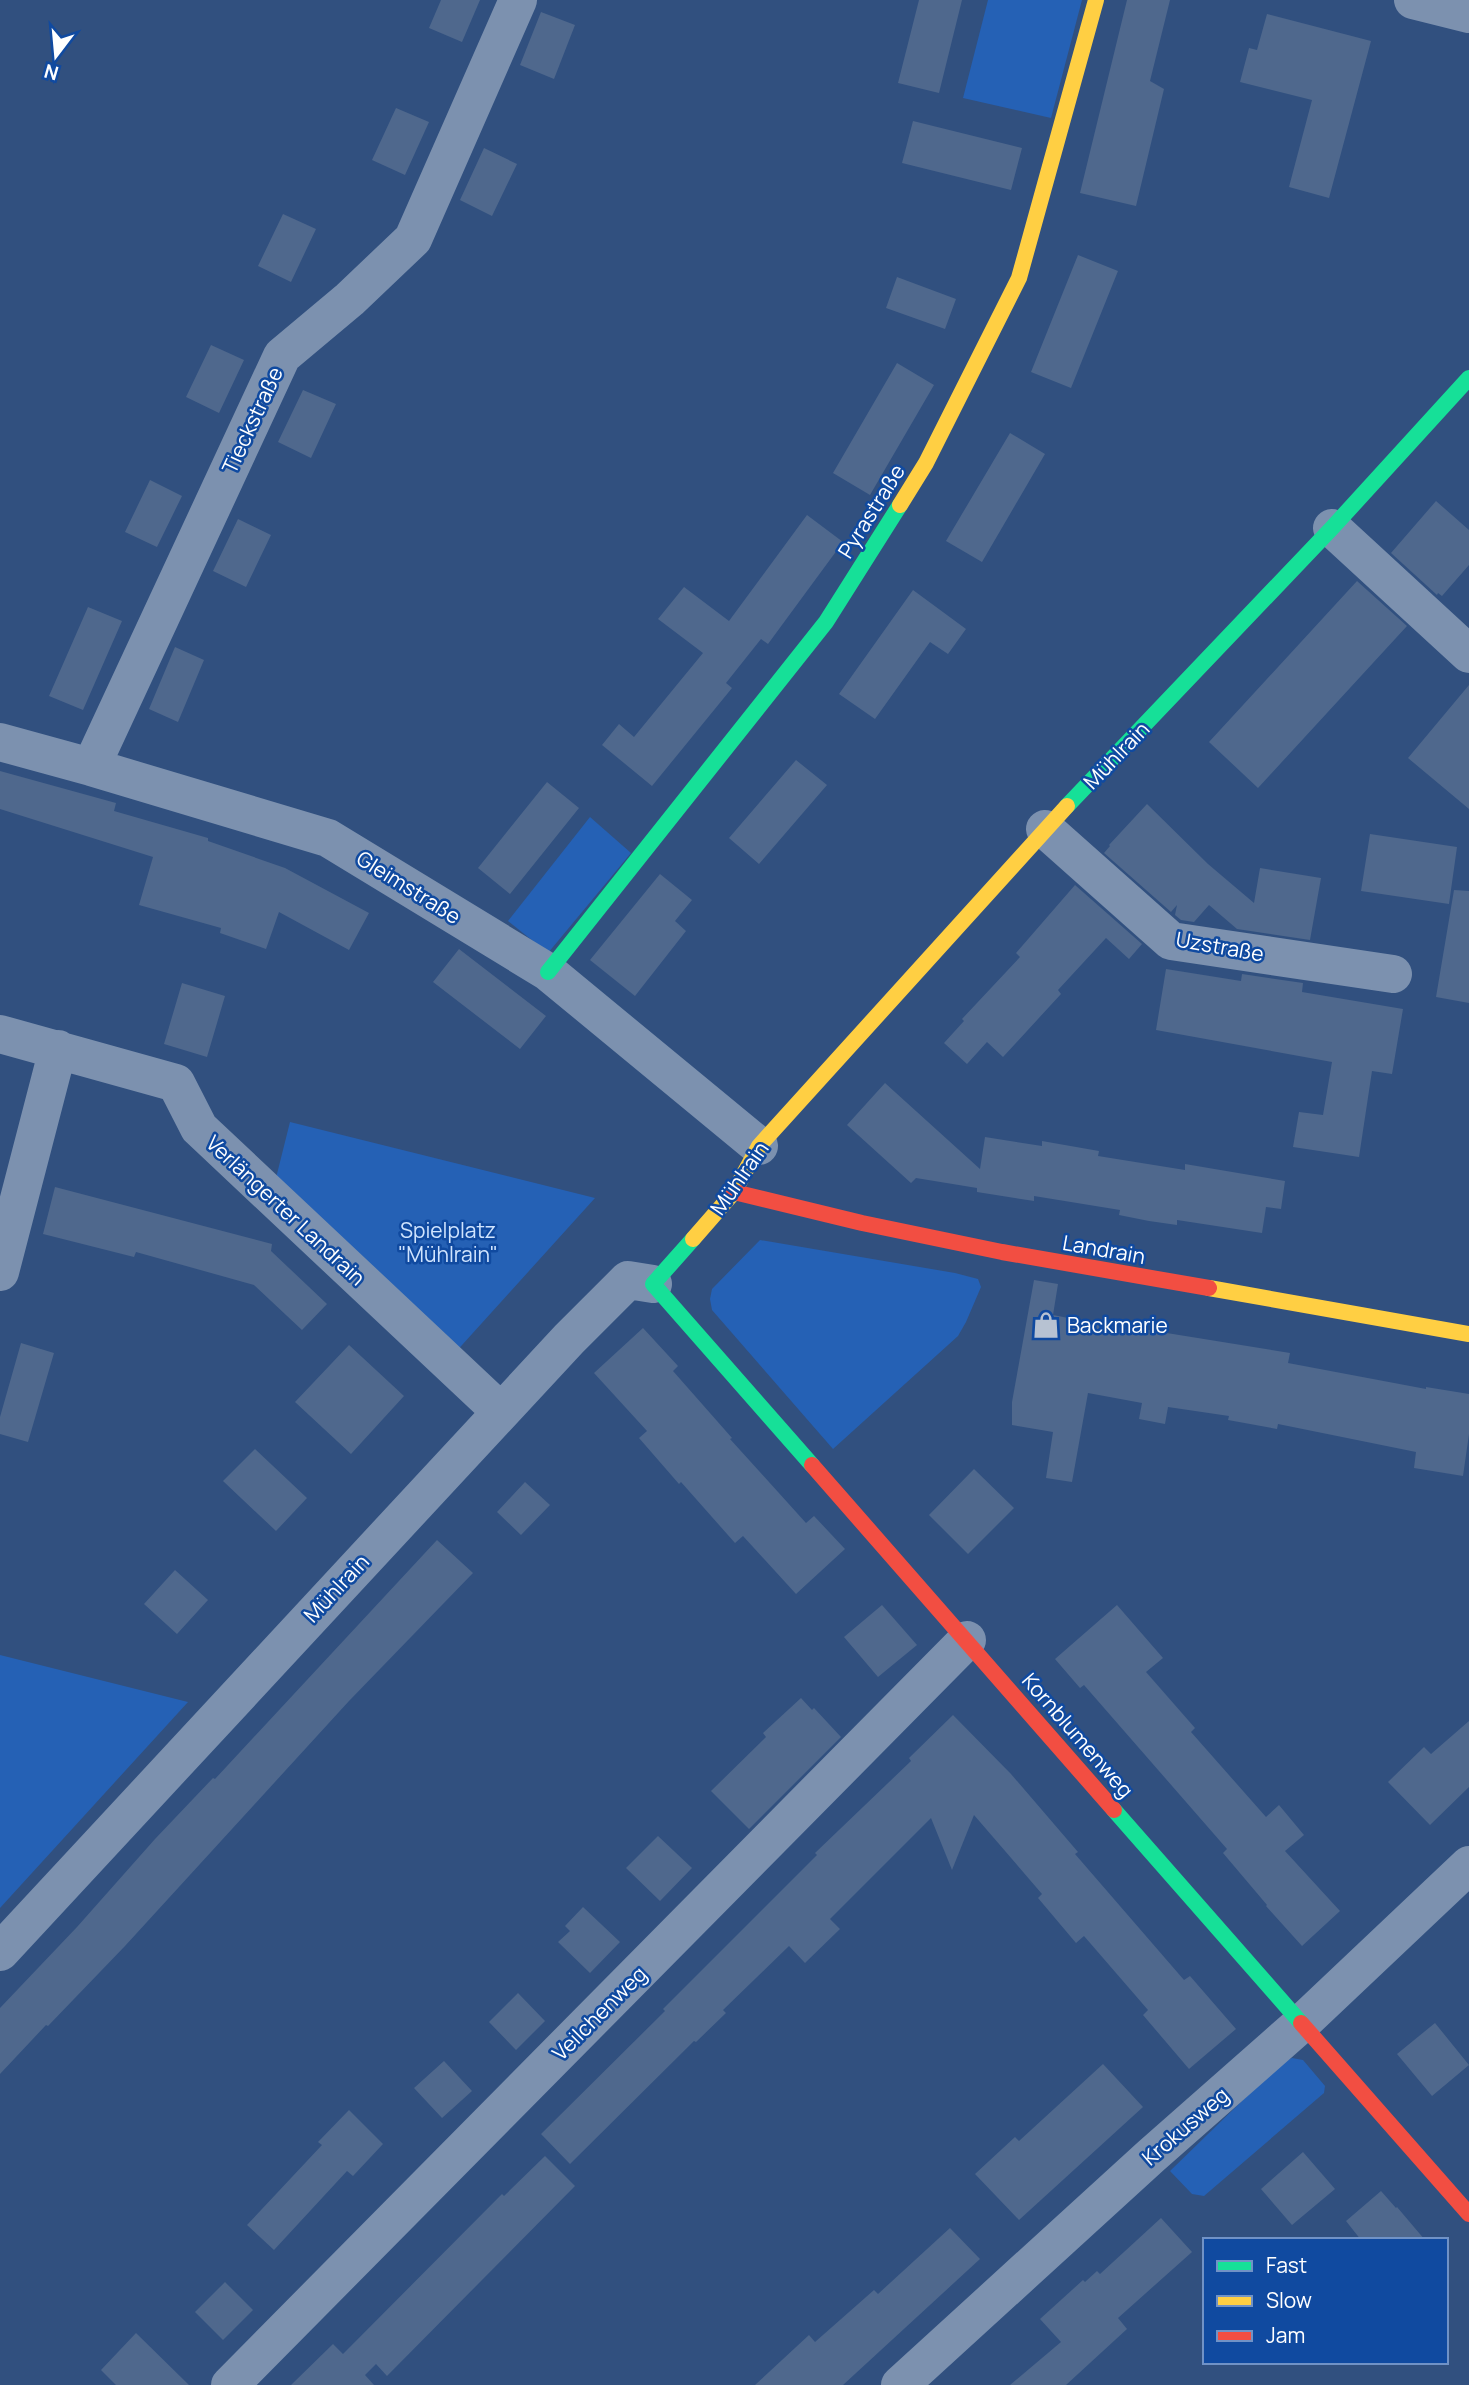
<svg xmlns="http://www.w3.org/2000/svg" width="1469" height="2385" font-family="Manrope,sans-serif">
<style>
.green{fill:#2561b5}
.building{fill:#4f688d}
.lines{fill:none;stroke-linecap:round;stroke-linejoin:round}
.street{stroke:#7c91af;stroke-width:38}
.fast{stroke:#16e098;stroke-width:16}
.slow{stroke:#ffcf43;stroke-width:16}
.jam{stroke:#f24e42;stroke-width:16}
.labels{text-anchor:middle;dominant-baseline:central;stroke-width:5;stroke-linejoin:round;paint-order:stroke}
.street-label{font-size:21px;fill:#fff;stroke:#104aa0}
.park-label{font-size:21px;fill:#d0e4fe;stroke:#104aa0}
.poi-label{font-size:21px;fill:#fff;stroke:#104aa0;text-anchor:start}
</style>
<rect width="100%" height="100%" fill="#31507f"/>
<path class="green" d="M 988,0 L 1082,0 L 1051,118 L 963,98 Z
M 590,817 L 631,853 L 548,953 L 508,921 Z
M 290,1122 L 595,1198 L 453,1355 L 275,1182 Z
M 760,1240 L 955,1273 L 978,1279 L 981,1287 L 966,1322 L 958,1336 L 833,1449 L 712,1310 L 710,1299 L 712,1289 Z
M 0,1655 L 188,1702 L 0,1908 Z
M 1292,2058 L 1303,2060 L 1325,2086 L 1324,2093 L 1204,2196 L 1192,2194 L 1170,2171 L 1281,2063 Z"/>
<path class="building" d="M 441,0 L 480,0 L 462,42 L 429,28 Z
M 919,0 L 962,0 L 939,93 L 898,83 Z
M 1127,0 L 1170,0 L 1150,81 L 1164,89 L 1136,206 L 1080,193 Z
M 541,12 L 575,25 L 554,79 L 520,65 Z
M 1267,14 L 1371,41 L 1329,198 L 1289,187 L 1312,100 L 1240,82 L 1249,48 L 1257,50 Z
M 396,108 L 429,122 L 405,175 L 372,160 Z
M 913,121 L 1022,148 L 1011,190 L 902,163 Z
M 484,148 L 517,164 L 492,216 L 460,200 Z
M 283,214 L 316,229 L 291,282 L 258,266 Z
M 1078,255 L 1118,271 L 1071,388 L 1031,372 Z
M 897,277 L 956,299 L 945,329 L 886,308 Z
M 211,345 L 244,360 L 219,413 L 186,397 Z
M 897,363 L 934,385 L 870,495 L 833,473 Z
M 303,390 L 336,404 L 311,458 L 278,442 Z
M 1010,433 L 1045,454 L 982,562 L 946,541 Z
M 150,480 L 182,496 L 157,547 L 125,532 Z
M 1436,501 L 1469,530 L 1469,565 L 1442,596 L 1438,593 L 1437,595 L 1391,553 Z
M 807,515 L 843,542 L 768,644 L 761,639 L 726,683 L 732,688 L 652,786 L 602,745 L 619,724 L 634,737 L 703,653 L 658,619 L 684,587 L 729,621 Z
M 238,519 L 271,535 L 246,587 L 213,571 Z
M 1357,581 L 1407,626 L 1258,788 L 1209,742 Z
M 913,590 L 966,629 L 948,654 L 930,642 L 875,719 L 839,694 Z
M 88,607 L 122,621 L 83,710 L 49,696 Z
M 175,647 L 204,660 L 178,722 L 149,709 Z
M 1469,685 L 1469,809 L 1408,758 Z
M 796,760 L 827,785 L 759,864 L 729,838 Z
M 0,771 L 116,803 L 114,811 L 208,838 L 208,841 L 285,868 L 369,913 L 349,950 L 279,912 L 266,949 L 220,933 L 221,928 L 139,905 L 153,857 L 0,809 Z
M 547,782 L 579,808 L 510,894 L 478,868 Z
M 1147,804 L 1208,864 L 1254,903 L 1260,868 L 1321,878 L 1310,940 L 1237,929 L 1209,905 L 1194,922 L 1181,920 L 1175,915 L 1177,905 L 1171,912 L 1104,853 L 1110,846 L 1109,845 Z
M 1370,834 L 1457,847 L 1449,904 L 1361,891 Z
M 660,874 L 692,900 L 675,921 L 686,931 L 635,996 L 590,960 Z
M 1075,885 L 1142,944 L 1129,959 L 1106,938 L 1058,990 L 1061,994 L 1003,1057 L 987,1042 L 967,1064 L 944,1043 L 964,1021 L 962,1019 L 1020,957 L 1016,953 Z
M 1454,890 L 1469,891 L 1469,1003 L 1436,997 Z
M 459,949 L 546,1016 L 520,1049 L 433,982 Z
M 1166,969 L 1241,981 L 1242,974 L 1303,983 L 1302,992 L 1403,1009 L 1392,1074 L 1372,1071 L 1359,1157 L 1293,1147 L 1299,1112 L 1323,1115 L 1332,1062 L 1156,1030 Z
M 182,983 L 225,996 L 207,1057 L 164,1044 Z
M 885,1083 L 980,1169 L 985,1137 L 1042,1146 L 1042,1141 L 1099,1151 L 1098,1156 L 1185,1170 L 1185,1164 L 1285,1181 L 1281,1209 L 1266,1207 L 1262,1233 L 1177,1220 L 1177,1225 L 1149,1221 L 1119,1215 L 1120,1210 L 1034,1196 L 1034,1201 L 977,1192 L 977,1188 L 916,1178 L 911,1183 L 847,1125 Z
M 55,1187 L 272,1244 L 271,1251 L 327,1304 L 302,1330 L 254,1285 L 136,1252 L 134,1257 L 43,1234 Z
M 1034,1280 L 1058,1284 L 1053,1315 L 1141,1332 L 1142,1329 L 1290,1353 L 1288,1363 L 1426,1389 L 1426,1387 L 1469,1394 L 1469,1434 L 1463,1476 L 1414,1468 L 1416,1452 L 1278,1424 L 1277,1429 L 1228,1420 L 1229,1416 L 1168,1407 L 1165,1424 L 1139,1419 L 1142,1403 L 1088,1393 L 1072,1482 L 1046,1478 L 1053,1432 L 1012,1425 L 1012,1402 Z
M 643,1328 L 678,1366 L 673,1371 L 732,1438 L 730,1439 L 806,1523 L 814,1516 L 845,1549 L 796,1594 L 743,1536 L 735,1543 L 681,1482 L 679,1484 L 639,1438 L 647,1431 L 594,1373 Z
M 21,1343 L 54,1353 L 28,1442 L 0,1434 L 0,1417 Z
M 349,1345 L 404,1396 L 351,1454 L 295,1402 Z
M 255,1449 L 307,1498 L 276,1531 L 223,1481 Z
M 974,1469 L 1014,1508 L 968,1554 L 929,1515 Z
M 525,1482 L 550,1505 L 521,1535 L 497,1512 Z
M 437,1540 L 473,1573 L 349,1701 L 125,1946 L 48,2026 L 46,2025 L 0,2074 L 0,2008 L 77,1927 L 155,1839 L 213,1778 L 215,1779 Z
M 175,1570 L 208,1600 L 177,1634 L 144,1604 Z
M 882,1605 L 917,1645 L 878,1677 L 844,1637 Z
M 1117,1605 L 1163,1658 L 1146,1672 L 1195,1728 L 1191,1732 L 1266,1817 L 1279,1805 L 1304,1835 L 1285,1851 L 1340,1911 L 1302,1946 L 1266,1906 L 1267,1905 L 1223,1853 L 1227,1849 L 1084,1685 L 1080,1688 L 1055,1659 Z
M 801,1698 L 812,1710 L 814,1708 L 841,1737 L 749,1829 L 711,1791 L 766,1737 L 763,1733 Z
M 953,1715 L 1011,1774 L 1078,1852 L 1075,1854 L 1184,1980 L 1190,1976 L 1236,2029 L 1189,2069 L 1143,2015 L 1148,2010 L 1084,1936 L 1076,1943 L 1038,1898 L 1042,1894 L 974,1815 L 952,1870 L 931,1818 L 830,1919 L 840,1929 L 805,1963 L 789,1946 L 723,2010 L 726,2013 L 696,2042 L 694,2041 L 570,2164 L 541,2134 L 665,2011 L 663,2009 L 817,1855 L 815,1853 L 911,1761 L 909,1758 Z
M 1469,1721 L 1469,1787 L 1430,1825 L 1388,1782 L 1424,1747 L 1431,1754 Z
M 658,1836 L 692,1868 L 660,1901 L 626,1868 Z
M 583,1907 L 620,1942 L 590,1973 L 558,1942 L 570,1931 L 565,1926 Z
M 518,1993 L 545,2021 L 516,2050 L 489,2022 Z
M 1435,2023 L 1469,2065 L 1432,2096 L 1397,2054 Z
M 444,2061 L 472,2091 L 442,2118 L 414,2088 Z
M 1103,2064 L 1143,2107 L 1019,2220 L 975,2174 L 1015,2137 L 1019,2141 Z
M 349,2110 L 383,2144 L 353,2176 L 347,2171 L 274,2250 L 247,2225 L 322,2145 L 318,2142 Z
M 1303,2152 L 1335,2189 L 1292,2225 L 1261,2189 Z
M 545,2156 L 575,2186 L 387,2376 L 376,2364 L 365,2375 L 374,2385 L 291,2385 L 333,2344 L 343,2354 L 502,2194 L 504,2196 Z
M 1381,2191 L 1396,2208 L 1397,2207 L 1425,2240 L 1361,2240 L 1346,2221 Z
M 1161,2218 L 1192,2252 L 1118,2318 L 1127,2329 L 1066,2385 L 1010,2385 L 1061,2342 L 1040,2319 L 1083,2280 L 1085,2282 L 1097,2271 L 1100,2274 Z
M 950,2228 L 980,2259 L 843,2385 L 755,2385 L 809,2335 L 815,2342 L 874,2290 L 878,2294 Z
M 225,2282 L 253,2310 L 223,2340 L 195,2312 Z
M 136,2333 L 189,2385 L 116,2385 L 101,2370 Z"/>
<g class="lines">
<path class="street" d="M 1413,0 L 1469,14
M 1332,528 L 1469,654
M 0,742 L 91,767 L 328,838 L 548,972 L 759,1146
M 91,767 L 282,356 L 350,299 L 413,239 L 518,0
M 1045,829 L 1171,941 L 1393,974
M 0,1034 L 176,1083 L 199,1128 L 500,1411
M 0,1272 L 58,1049
M 0,1952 L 569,1339 L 628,1280 L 653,1284
M 230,2385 L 967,1640
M 900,2385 L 1151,2156 L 1302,2023 L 1469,1865"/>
<path class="fast" d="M 1067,806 L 1332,528 L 1469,378
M 548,972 L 826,622 L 900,505
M 693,1239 L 653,1284 L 812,1465
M 1114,1810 L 1301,2023"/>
<path class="slow" d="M 900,505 L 926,463 L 1019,278 L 1096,0
M 693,1239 L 734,1192 L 759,1146 L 1067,806
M 1209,1288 L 1469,1334"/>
<path class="jam" d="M 734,1192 L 862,1223 L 1002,1252 L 1209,1288
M 812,1465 L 1114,1810
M 1301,2023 L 1469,2214"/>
</g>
<defs>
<symbol id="shop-bare" viewBox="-9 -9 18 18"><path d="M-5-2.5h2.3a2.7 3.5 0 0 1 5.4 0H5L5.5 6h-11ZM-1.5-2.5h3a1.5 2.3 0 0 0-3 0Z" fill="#b7c2d2" stroke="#104aa0" stroke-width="2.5" paint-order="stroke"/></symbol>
</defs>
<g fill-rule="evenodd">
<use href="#shop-bare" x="1027" y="1306" width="38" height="38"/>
</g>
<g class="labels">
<g class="street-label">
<text transform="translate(252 420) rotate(-65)">Tieckstraße</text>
<text transform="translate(871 511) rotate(-58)">Pyrastraße</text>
<text transform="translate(1116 755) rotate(-46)">Mühlrain</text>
<text transform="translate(409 887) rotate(32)">Gleimstraße</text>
<text transform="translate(1220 946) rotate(10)">Uzstraße</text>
<text transform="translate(739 1178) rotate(-55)">Mühlrain</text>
<text transform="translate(286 1210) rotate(43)">Verlängerter Landrain</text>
<text transform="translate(1104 1249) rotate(10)">Landrain</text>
<text transform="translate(336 1588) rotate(-47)">Mühlrain</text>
<text transform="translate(1078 1735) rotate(49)">Kornblumenweg</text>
<text transform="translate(599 2013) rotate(-45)">Veilchenweg</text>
<text transform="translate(1185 2126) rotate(-41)">Krokusweg</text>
</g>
<g class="park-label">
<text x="448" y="1230">Spielplatz<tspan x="448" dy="24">"Mühlrain"</tspan></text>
</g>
<g class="poi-label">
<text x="1067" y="1325">Backmarie</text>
</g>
</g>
<rect x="1203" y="2238" width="245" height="126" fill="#104aa0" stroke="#7092c6" stroke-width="2"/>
<rect x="1217" y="2261" width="35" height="10" fill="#16e098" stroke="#7092c6" stroke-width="2"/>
<text x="1266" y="2273" font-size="21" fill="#ffffff">Fast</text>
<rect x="1217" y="2296" width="35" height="10" fill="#ffcf43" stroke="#7092c6" stroke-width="2"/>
<text x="1266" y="2308" font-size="21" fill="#ffffff">Slow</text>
<rect x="1217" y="2331" width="35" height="10" fill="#f24e42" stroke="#7092c6" stroke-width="2"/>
<text x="1266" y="2343" font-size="21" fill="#ffffff">Jam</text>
<g transform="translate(56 56) rotate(196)" stroke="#104aa0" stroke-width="5" paint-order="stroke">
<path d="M0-5L12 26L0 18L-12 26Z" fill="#ffffff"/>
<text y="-10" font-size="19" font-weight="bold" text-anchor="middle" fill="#ffffff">N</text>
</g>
</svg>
